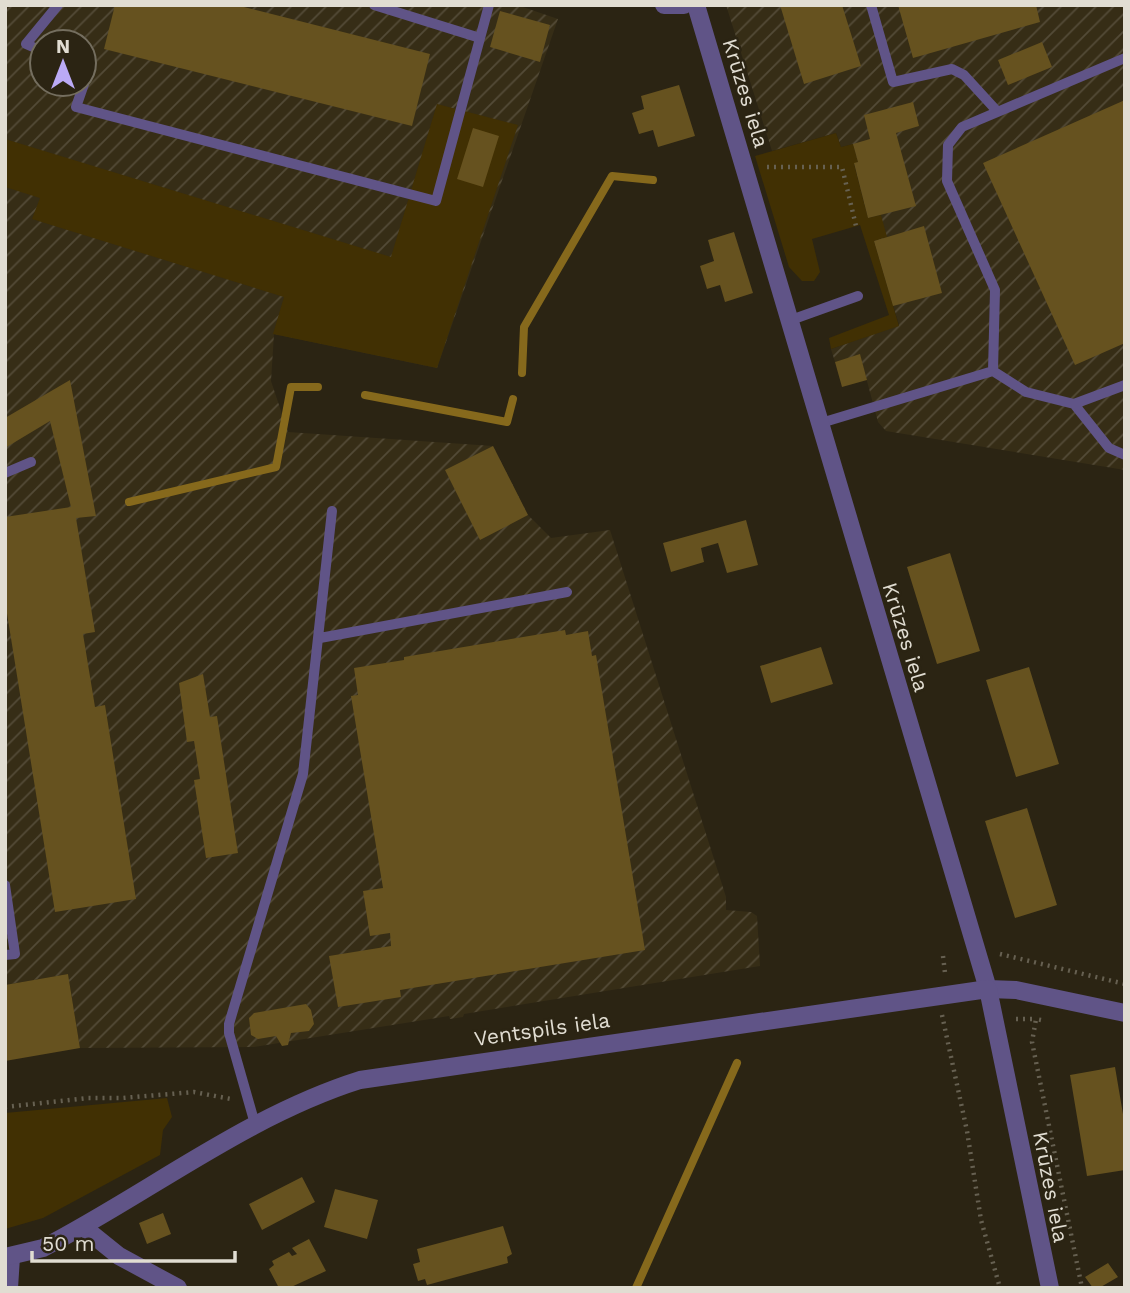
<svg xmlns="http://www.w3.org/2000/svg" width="1130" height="1293" font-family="'Work Sans',sans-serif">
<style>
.industrial{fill:url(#industrial-furrows);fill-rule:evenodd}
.green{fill:#413003}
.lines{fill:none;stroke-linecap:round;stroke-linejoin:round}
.stream{stroke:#86691c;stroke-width:8}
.building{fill:#66521f}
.path{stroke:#666051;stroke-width:4.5;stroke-dasharray:2 5;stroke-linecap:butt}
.service{stroke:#605487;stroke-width:10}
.minor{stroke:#605487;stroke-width:18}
.tertiary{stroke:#605487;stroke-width:18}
.labels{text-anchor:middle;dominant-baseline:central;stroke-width:5;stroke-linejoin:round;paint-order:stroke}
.street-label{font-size:21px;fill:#e1ddd2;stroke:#2b2413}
</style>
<defs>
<pattern id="industrial-furrows" width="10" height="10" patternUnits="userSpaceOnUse" patternTransform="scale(1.75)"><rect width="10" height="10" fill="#362d16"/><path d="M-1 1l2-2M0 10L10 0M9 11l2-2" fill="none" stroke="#534b37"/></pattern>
</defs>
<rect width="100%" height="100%" fill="#2b2413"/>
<path class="industrial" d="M 5,5 L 517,5 L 558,19 L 437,368 L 274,334 L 271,381 L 288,432 L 493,446 L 528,515 L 551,538 L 610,530 L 726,897 L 726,910 L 751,912 L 757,916 L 760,966 L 464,1014 L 463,1017 L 450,1019 L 449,1016 L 254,1047 L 80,1048 L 68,974 L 5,985 ZM 42,42 L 84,42 L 84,84 L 42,84 Z
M 726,5 L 1125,5 L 1125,470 L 886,431 L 878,422 L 860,355 L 835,362 L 831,349 L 899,325 L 874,241 L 881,216 L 868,218 L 854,163 L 853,144 L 841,147 L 836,133 L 772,151 Z"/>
<path class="green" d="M 437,104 L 518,125 L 437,368 L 273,334 L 284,297 L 32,219 L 40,198 L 5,187 L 5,139 L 391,257 Z
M 836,133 L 841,147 L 853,144 L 858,162 L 854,164 L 868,218 L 881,215 L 887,237 L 874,241 L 899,326 L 831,349 L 829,338 L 889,315 L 860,225 L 812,239 L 820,272 L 814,281 L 802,281 L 789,267 L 755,156 Z
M 167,1098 L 172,1117 L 163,1130 L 160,1155 L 43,1218 L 5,1229 L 5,1113 Z"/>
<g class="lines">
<path class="stream" d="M 522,373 L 524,327 L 612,176 L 653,180
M 365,395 L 507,422 L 513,399
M 129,502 L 276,467 L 291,387 L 318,387
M 636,1288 L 737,1063"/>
</g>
<path class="building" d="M 115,5 L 236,5 L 430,54 L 412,126 L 104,49 Z
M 780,5 L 842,5 L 861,66 L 804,84 Z
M 898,5 L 1036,5 L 1040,22 L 913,58 Z
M 500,11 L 550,25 L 540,62 L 490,47 Z
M 1042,42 L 1052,67 L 1008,85 L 998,60 Z
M 679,85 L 695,136 L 658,147 L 653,130 L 639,134 L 632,113 L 644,109 L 641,96 Z
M 1125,100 L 1125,343 L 1075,365 L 983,163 Z
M 913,102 L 919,126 L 896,133 L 916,206 L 868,218 L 854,163 L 858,162 L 853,144 L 870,139 L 864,115 Z
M 473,128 L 499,136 L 483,187 L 457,179 Z
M 924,226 L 942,293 L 893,306 L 874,241 Z
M 734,232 L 753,293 L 725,302 L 720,285 L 707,289 L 700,266 L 714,261 L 708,240 Z
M 860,354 L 867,380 L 842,387 L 835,362 Z
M 70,380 L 96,516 L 76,518 L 95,632 L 83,634 L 95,707 L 105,705 L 136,899 L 55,912 L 5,601 L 5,517 L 71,507 L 50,421 L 5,448 L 5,418 Z
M 493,446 L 528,515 L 480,540 L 445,470 Z
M 746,520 L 758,565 L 727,573 L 718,543 L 701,548 L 704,562 L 671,572 L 663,543 Z
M 950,553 L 980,651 L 937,664 L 907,567 Z
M 565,630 L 566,635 L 588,631 L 592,656 L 596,655 L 645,950 L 400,990 L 401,997 L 338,1007 L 329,956 L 391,946 L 390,933 L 370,936 L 363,891 L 383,888 L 351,696 L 358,695 L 354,668 L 404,660 L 404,657 Z
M 821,647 L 833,684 L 771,703 L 760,666 Z
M 1029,667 L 1059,764 L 1016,777 L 986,680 Z
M 203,674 L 210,717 L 217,716 L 238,853 L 206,858 L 194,780 L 200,779 L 194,741 L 187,742 L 179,683 Z
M 1027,808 L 1057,905 L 1015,918 L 985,821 Z
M 68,974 L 80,1048 L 5,1061 L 5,985 Z
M 306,1004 L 311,1010 L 314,1024 L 309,1031 L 291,1033 L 288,1045 L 282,1046 L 276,1036 L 258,1039 L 251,1035 L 249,1018 L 254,1013 Z
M 1115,1067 L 1125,1126 L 1125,1170 L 1087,1176 L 1070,1075 Z
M 302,1177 L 315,1202 L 262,1230 L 249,1204 Z
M 335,1189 L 378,1200 L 367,1239 L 324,1227 Z
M 163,1213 L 171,1234 L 147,1244 L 139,1223 Z
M 503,1226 L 512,1254 L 507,1257 L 508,1263 L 427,1285 L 425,1279 L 418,1281 L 413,1264 L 420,1262 L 417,1249 Z
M 309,1239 L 326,1271 L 289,1288 L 279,1288 L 269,1269 L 274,1265 L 272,1261 L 289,1252 L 292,1256 L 297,1254 L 292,1248 Z
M 1108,1263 L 1118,1277 L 1099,1288 L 1093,1288 L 1085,1277 Z"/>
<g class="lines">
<path class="path" d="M 767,167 L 842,167 L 856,226
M 1000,954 L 1125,984
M 943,956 L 945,973
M 942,1015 L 967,1131 L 981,1220 L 1000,1288
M 1016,1019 L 1036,1019
M 1041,1020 L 1036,1019 L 1032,1042 L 1082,1288
M 5,1107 L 88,1098 L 122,1098 L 194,1092 L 231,1099"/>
<path class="service" d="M 374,5 L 480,38
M 871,5 L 893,82 L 952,69 L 964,75 L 996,110
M 42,51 L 26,44 L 58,5
M 84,69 L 88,71 L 84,83
M 84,84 L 76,107 L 436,201 L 489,5
M 791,320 L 858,296
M 993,371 L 995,290 L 947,181 L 948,145 L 962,127 L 1125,58
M 1074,404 L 1109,448 L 1125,455
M 821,423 L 993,371 L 1026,392 L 1074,404 L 1125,385
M 5,473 L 31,462
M 320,638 L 567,592
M 5,885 L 15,954 L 5,955
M 255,1124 L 229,1033 L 229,1024 L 303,774 L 332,511"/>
<path class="minor" d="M 664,5 L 684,5
M 696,5 L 988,989 L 1016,990 L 1125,1013
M 83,1227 L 119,1256 L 178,1288
M 9,1288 L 11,1257"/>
<path class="tertiary" d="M 5,1257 L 43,1248 C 149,1193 246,1116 360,1080 L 988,989 L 1050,1288"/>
</g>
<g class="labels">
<g class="street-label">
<text transform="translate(746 93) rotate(73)">Krūzes iela</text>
<text transform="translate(906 637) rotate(73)">Krūzes iela</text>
<text transform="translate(542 1029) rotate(-8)">Ventspils iela</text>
<text transform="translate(1051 1187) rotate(79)">Krūzes iela</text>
</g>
</g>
<rect width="1130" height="1293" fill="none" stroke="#e1ddd2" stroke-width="14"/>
<g transform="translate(63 63)"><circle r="33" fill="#2b2413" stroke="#746e5f" stroke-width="2"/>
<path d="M0-5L12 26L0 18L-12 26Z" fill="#bbaaf6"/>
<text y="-10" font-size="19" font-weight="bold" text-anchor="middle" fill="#e1ddd2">N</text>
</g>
<path d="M32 1251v10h203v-10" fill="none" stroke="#e1ddd2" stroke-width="3.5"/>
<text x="42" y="1251" font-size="21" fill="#e1ddd2" stroke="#2b2413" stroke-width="5" paint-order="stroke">50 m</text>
</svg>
